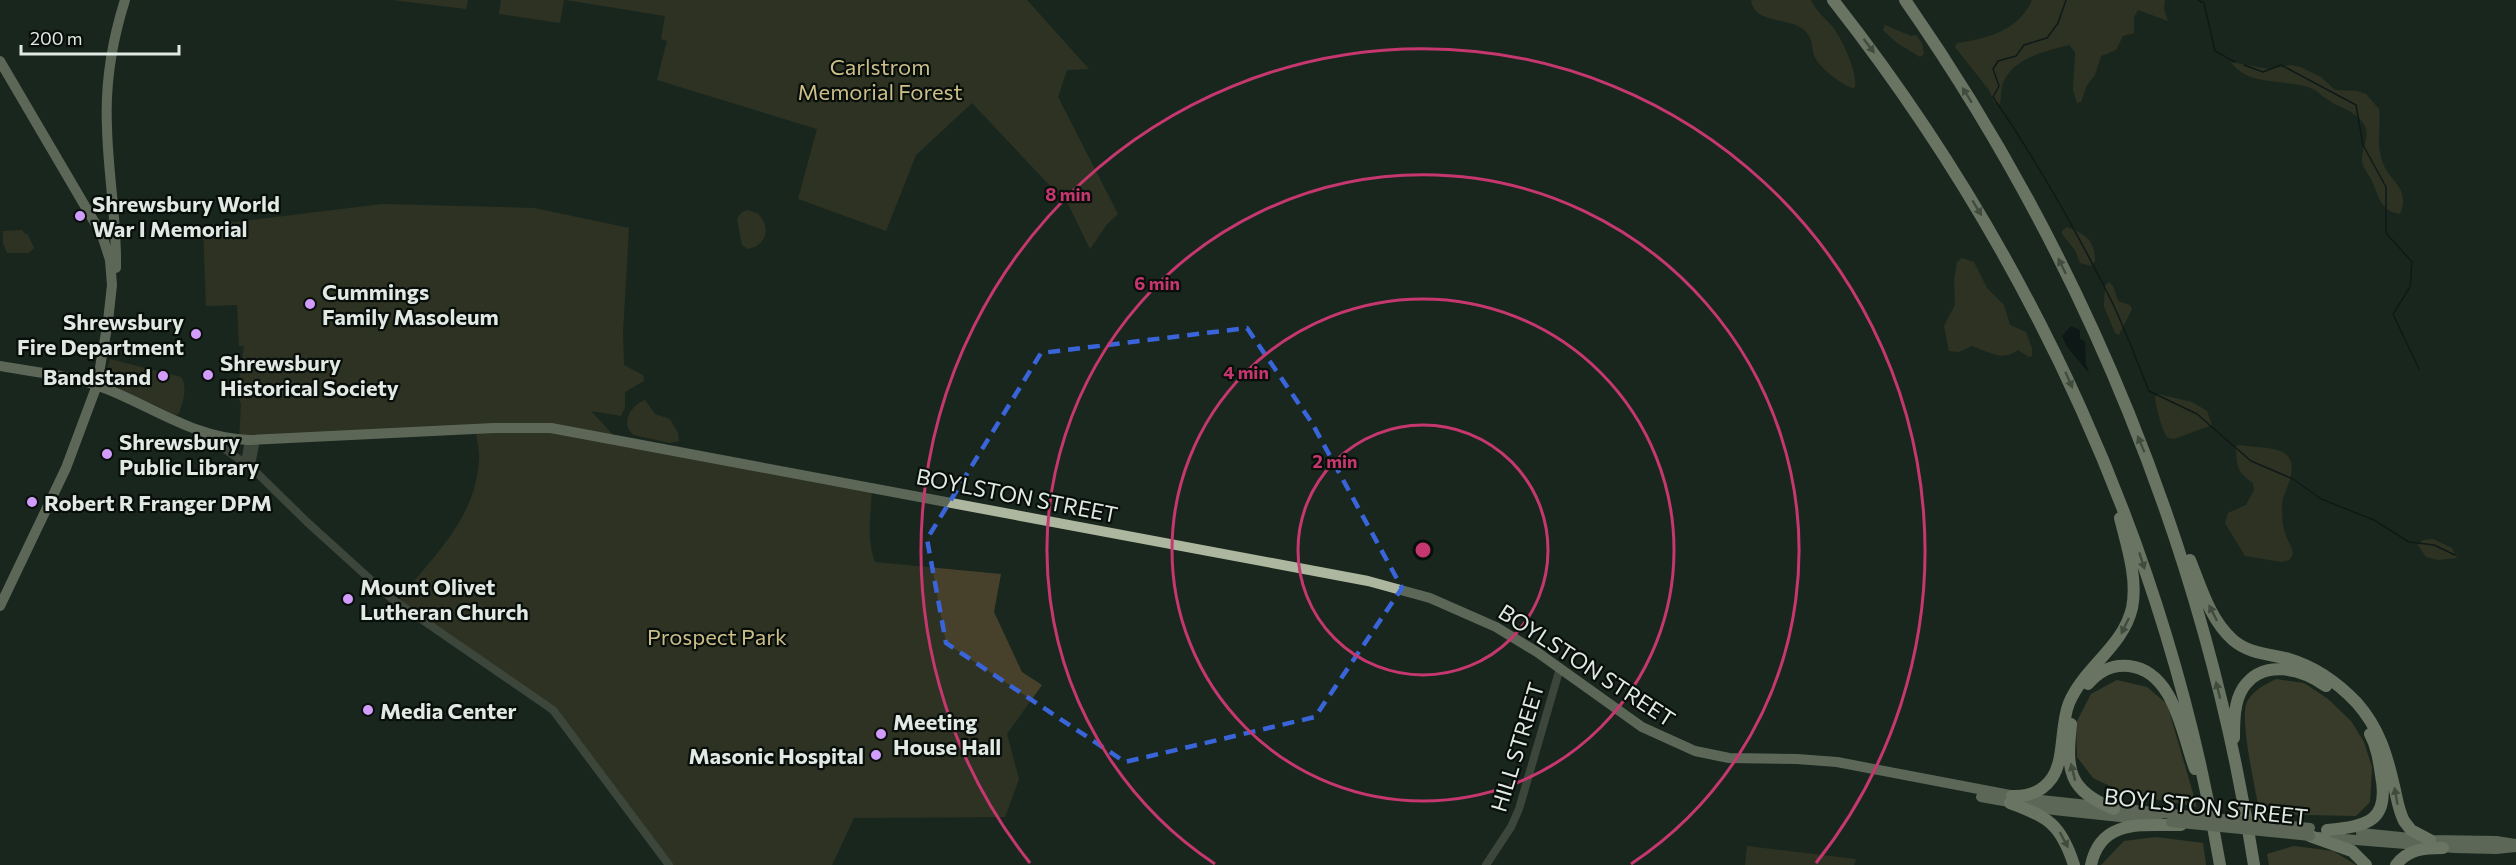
<svg xmlns="http://www.w3.org/2000/svg" width="2516" height="865" font-family="Commissioner,sans-serif">
<style>
.green{fill:#47412b}
.forest{fill:#5d563a}
.water{fill:#000b11}
.lines{fill:none;stroke-linecap:round;stroke-linejoin:round}
.stream{stroke:#000b11;stroke-width:1.5}
.minor{stroke:#686d61;stroke-width:8}
.major{stroke:#adb79f;stroke-width:10}
.highway{stroke:#c9d5b7;stroke-width:12}
.major-bridge{stroke:#adb79f;stroke-width:10}
.oneway{fill:#727b69}
.marked{fill:none;stroke:#3a65da;stroke-width:4.5;stroke-dasharray:12 8;stroke-linejoin:round}
.ring{fill:none;stroke:#c6376f;stroke-width:3}
.poi-dot{fill:#d29cfd;stroke:#080e0a;stroke-width:2}
.labels{text-anchor:middle;dominant-baseline:central;stroke-width:4.5;stroke-linejoin:round;paint-order:stroke}
.park-label{font-size:22px;fill:#cdbe89;stroke:#080e0a}
.poi-label{font-size:22px;font-weight:bold;fill:#e0e9e3;stroke:#080e0a;text-anchor:start}
.street-label{font-size:22px;fill:#e0e9e3;stroke:#080e0a}
.centre{fill:#c6376f;stroke:#080e0a;stroke-width:3}
.ring-label{font-size:18px;text-anchor:middle;font-weight:bold;fill:#c6376f;stroke:#080e0a;stroke-width:4.5;stroke-linejoin:round;paint-order:stroke}
</style>
<rect width="100%" height="100%" fill="#19271e"/>
<path class="green" d="M 392,0 L 468,0 L 466,9 Z
M 501,0 L 564,0 L 560,23 L 499,14 Z
M 566,0 L 1027,0 L 1089,69 L 1067,70 L 1058,97 L 1118,214 L 1108,223 L 1090,249 L 1069,206 L 972,103 L 916,155 L 886,231 L 804,201 L 798,199 L 817,129 L 657,80 L 667,41 L 661,39 L 665,16 Z
M 1751,0 L 1811,0 C 1816,11 1824,17 1832,26 C 1841,37 1858,73 1855,87 L 1852,88 C 1841,84 1818,67 1814,55 C 1811,45 1813,38 1804,30 C 1788,16 1755,25 1751,0 Z
M 2032,0 L 2165,0 L 2164,9 L 2168,21 L 2138,10 L 2134,17 L 2134,33 L 2123,36 L 2116,50 L 2101,56 L 2095,75 L 2087,85 L 2081,102 L 2077,103 L 2073,90 L 2075,52 L 2069,45 C 2045,51 2010,59 2002,86 C 2000,93 2002,99 1999,105 L 1994,102 L 1989,90 L 1955,47 L 1957,43 C 1988,39 2019,30 2032,0 Z
M 1885,25 L 1911,36 L 1916,35 L 1922,43 L 1924,54 L 1920,57 L 1897,43 L 1883,30 Z
M 2231,62 L 2268,69 L 2291,65 L 2300,67 L 2321,77 L 2335,90 L 2357,91 L 2366,94 L 2379,109 C 2381,126 2376,144 2382,161 C 2389,182 2411,187 2400,214 C 2380,211 2379,196 2372,181 C 2369,175 2363,168 2362,161 C 2361,144 2375,134 2359,118 C 2349,108 2337,107 2327,99 C 2320,95 2316,89 2308,87 C 2283,79 2247,86 2231,62 Z
M 382,204 L 534,208 L 629,228 L 623,332 L 624,365 L 643,375 L 644,381 L 625,392 L 625,407 L 621,416 L 591,411 L 617,439 L 872,487 C 871,511 866,540 875,562 L 1001,574 L 994,612 L 1022,672 L 1042,685 L 1007,734 L 1019,779 L 1005,817 L 854,818 L 832,865 L 669,865 L 563,719 L 397,602 C 431,558 475,521 479,461 C 480,451 477,440 475,429 L 239,440 L 241,404 L 237,394 L 244,346 L 239,346 L 237,305 L 206,306 L 203,226 Z
M 747,210 L 757,213 C 771,225 768,245 748,249 L 742,245 L 737,219 L 742,212 Z
M 2067,227 C 2085,234 2095,240 2095,261 L 2091,266 L 2080,263 L 2075,250 L 2062,234 L 2062,231 Z
M 22,230 L 24,233 L 28,235 L 34,248 L 29,253 L 7,253 L 3,243 L 3,231 Z
M 1962,258 L 1974,262 L 1987,288 L 2004,305 L 2010,325 L 2026,332 L 2032,348 L 2032,356 L 2029,357 L 2018,350 C 2003,362 1987,351 1972,346 L 1959,352 L 1949,351 L 1944,326 L 1955,305 L 1954,281 L 1957,262 Z
M 2109,282 L 2113,286 L 2118,301 L 2130,305 L 2132,309 L 2119,335 L 2115,333 L 2104,306 L 2105,286 Z
M 110,359 L 181,377 C 188,388 183,401 179,413 L 176,415 L 109,384 L 105,379 Z
M 2158,394 L 2192,402 L 2207,411 L 2212,425 L 2174,439 L 2168,438 C 2162,431 2156,407 2155,397 Z
M 645,400 L 655,414 L 670,419 L 678,433 L 679,441 L 670,443 L 634,435 C 619,424 631,405 645,400 Z
M 2241,445 C 2263,450 2300,442 2290,479 C 2288,487 2282,497 2282,505 C 2282,513 2282,525 2285,533 C 2287,541 2292,545 2293,554 L 2289,560 L 2282,562 L 2245,556 L 2225,523 L 2228,513 L 2246,505 L 2254,490 L 2253,483 C 2236,471 2237,466 2236,446 Z
M 2433,539 L 2452,548 L 2457,558 L 2438,560 L 2426,557 L 2418,545 L 2423,540 Z
M 1747,846 L 1856,859 L 1854,865 L 1745,865 Z"/>
<path class="forest" d="M 2276,679 L 2304,683 L 2328,699 L 2351,721 L 2364,742 L 2372,767 L 2370,802 L 2356,816 L 2260,814 C 2256,793 2239,717 2247,702 C 2252,691 2266,684 2276,679 Z
M 2117,680 L 2147,687 L 2167,704 L 2197,807 L 2127,794 L 2093,778 L 2077,757 L 2076,723 L 2091,694 Z
M 2156,837 L 2203,843 L 2206,865 L 2101,865 L 2124,841 Z
M 2294,846 L 2333,851 L 2356,865 L 2269,865 L 2267,854 Z"/>
<path class="water" d="M 2071,326 L 2080,330 L 2080,339 L 2085,341 L 2086,364 L 2089,371 L 2088,372 L 2067,347 L 2062,336 Z"/>
<g class="lines">
<path class="stream" d="M 2066,0 L 2058,23 L 2047,38 L 2024,45 L 2016,56 L 1998,61 L 1993,69 L 1999,86 L 1993,97 C 2037,161 2077,232 2112,302 C 2126,331 2137,362 2149,391 L 2197,414 L 2251,461 L 2293,479 L 2321,499 L 2374,520 L 2409,542 L 2434,545 L 2455,555
M 2198,0 L 2204,3 L 2215,51 L 2235,62
M 2244,65 L 2263,72 L 2281,65 L 2356,105 L 2363,145 L 2386,187 L 2386,233 L 2412,262 L 2410,287 L 2393,314 L 2419,369"/>
<path class="minor" d="M 205,435 L 253,469 L 307,522 L 392,599 L 553,710 L 669,865
M 245,463 L 249,440
M 253,469 L 252,460 L 256,440
M 1486,865 L 1511,827 L 1519,809 L 1560,668"/>
<path class="major" d="M 0,61 L 102,235 L 110,260 L 112,285 L 108,321 L 97,385 L 66,468 L 0,606
M 116,268 C 117,221 108,174 107,127 C 105,84 112,41 125,0
M 0,366 C 32,372 68,375 99,386 C 149,404 194,439 249,440 L 494,428 L 551,428 L 1368,581 L 1430,598 L 1496,627 L 1537,652 L 1642,727 L 1695,751 L 1729,758 L 1797,759 L 1837,762 L 2031,799 L 2172,814
M 1981,797 L 2054,810 L 2158,821
M 2361,833 L 2430,840 L 2496,841 L 2516,844
M 2319,837 L 2455,848 L 2496,849 L 2516,847"/>
<path class="highway" d="M 1833,0 C 2031,252 2167,549 2220,865
M 1905,0 C 2084,257 2206,555 2254,865
M 2190,560 C 2201,587 2210,620 2233,640 C 2249,654 2270,654 2289,659 C 2316,667 2338,683 2357,703 C 2379,728 2387,755 2394,786 C 2397,798 2398,809 2404,821 L 2411,830 L 2430,840
M 2088,684 C 2098,672 2112,664 2129,666 C 2174,671 2182,734 2195,769
M 2071,724 C 2066,771 2068,790 2114,809
M 2234,738 C 2234,721 2234,702 2243,688 C 2263,658 2302,669 2326,686
M 2012,796 C 2029,797 2042,792 2052,778 C 2065,759 2060,725 2069,703 C 2084,667 2123,647 2132,608 C 2138,579 2127,546 2120,518
M 2010,803 C 2049,817 2061,825 2074,865
M 2327,830 C 2367,826 2390,822 2381,775 C 2379,761 2377,747 2370,734
M 2310,836 L 2352,851 L 2366,865
M 2091,865 C 2101,817 2145,826 2181,825
M 2396,865 C 2408,849 2424,848 2443,848"/>
<path class="major-bridge" d="M 2172,814 L 2310,828
M 2171,822 L 2310,836"/>
</g>
<defs><path id="oneway-solid" d="M-6-.8H1V-3.2L6.5 0L1 3.2V.8H-6Z" transform="scale(1.5)"/></defs>
<g class="oneway">
<use href="#oneway-solid" transform="translate(1869 46) rotate(53)"/>
<use href="#oneway-solid" transform="translate(1967 95) rotate(-122)"/>
<use href="#oneway-solid" transform="translate(1977 208) rotate(59)"/>
<use href="#oneway-solid" transform="translate(2062 266) rotate(-116)"/>
<use href="#oneway-solid" transform="translate(2069 380) rotate(66)"/>
<use href="#oneway-solid" transform="translate(2141 444) rotate(-113)"/>
<use href="#oneway-solid" transform="translate(2142 561) rotate(72)"/>
<use href="#oneway-solid" transform="translate(2213 613) rotate(-117)"/>
<use href="#oneway-solid" transform="translate(2125 626) rotate(116)"/>
<use href="#oneway-solid" transform="translate(2218 690) rotate(-104)"/>
<use href="#oneway-solid" transform="translate(2073 772) rotate(-104)"/>
<use href="#oneway-solid" transform="translate(2396 796) rotate(-100)"/>
<use href="#oneway-solid" transform="translate(2064 840) rotate(62)"/>
</g>
<path d="M0 0H2516V865H0ZM 1247,328 L 1312,423 L 1402,588 L 1315,717 L 1125,762 L 946,643 L 927,539 L 1041,353 Z" fill="#19271e" fill-opacity=".55" fill-rule="evenodd"/>
<path class="marked" d="M 1247,328 L 1312,423 L 1402,588 L 1315,717 L 1125,762 L 946,643 L 927,539 L 1041,353 Z"/>
<g class="ring">
<circle cx="1423" cy="550" r="125"/>
<circle cx="1423" cy="550" r="251"/>
<path d="M1215 864A376 376 0 1 1 1631 864"/>
<path d="M1030 863A502 502 0 1 1 1816 863"/>
</g>
<g class="poi-dot">
<circle cx="80" cy="216" r="6"/>
<circle cx="310" cy="304" r="6"/>
<circle cx="196" cy="334" r="6"/>
<circle cx="208" cy="375" r="6"/>
<circle cx="163" cy="376" r="6"/>
<circle cx="107" cy="454" r="6"/>
<circle cx="32" cy="502" r="6"/>
<circle cx="348" cy="599" r="6"/>
<circle cx="368" cy="710" r="6"/>
<circle cx="881" cy="734" r="6"/>
<circle cx="876" cy="755" r="6"/>
</g>
<g class="labels">
<g class="park-label">
<text x="880" y="66">Carlstrom<tspan x="880" dy="25">Memorial Forest</tspan></text>
<text x="717" y="636">Prospect Park</text>
</g>
<g class="poi-label">
<text x="92" y="203">Shrewsbury World<tspan x="92" dy="25">War I Memorial</tspan></text>
<text x="322" y="291">Cummings<tspan x="322" dy="25">Family Masoleum</tspan></text>
<text x="184" y="321" text-anchor="end">Shrewsbury<tspan x="184" dy="25">Fire Department</tspan></text>
<text x="220" y="362">Shrewsbury<tspan x="220" dy="25">Historical Society</tspan></text>
<text x="151" y="376" text-anchor="end">Bandstand</text>
<text x="119" y="441">Shrewsbury<tspan x="119" dy="25">Public Library</tspan></text>
<text x="44" y="502">Robert R Franger DPM</text>
<text x="360" y="586">Mount Olivet<tspan x="360" dy="25">Lutheran Church</tspan></text>
<text x="380" y="710">Media Center</text>
<text x="893" y="721">Meeting<tspan x="893" dy="25">House Hall</tspan></text>
<text x="864" y="755" text-anchor="end">Masonic Hospital</text>
</g>
<g class="street-label">
<text transform="translate(1017 495) rotate(11)">BOYLSTON STREET</text>
<text transform="translate(1587 665) rotate(33)">BOYLSTON STREET</text>
<text transform="translate(1517 747) rotate(-73)">HILL STREET</text>
<text transform="translate(2206 806) rotate(6)">BOYLSTON STREET</text>
</g>
</g>
<circle cx="1423" cy="550" r="9" class="centre"/>
<g class="ring-label">
<text x="1068" y="201">8 min</text>
<text x="1157" y="290">6 min</text>
<text x="1246" y="379">4 min</text>
<text x="1335" y="468">2 min</text>
</g>
<path d="M21 45v9h158v-9" fill="none" stroke="#e0e9e3" stroke-width="3"/>
<text x="30" y="45" font-size="18" fill="#e0e9e3" stroke="#080e0a" stroke-width="4.5" paint-order="stroke">200 m</text>
</svg>
